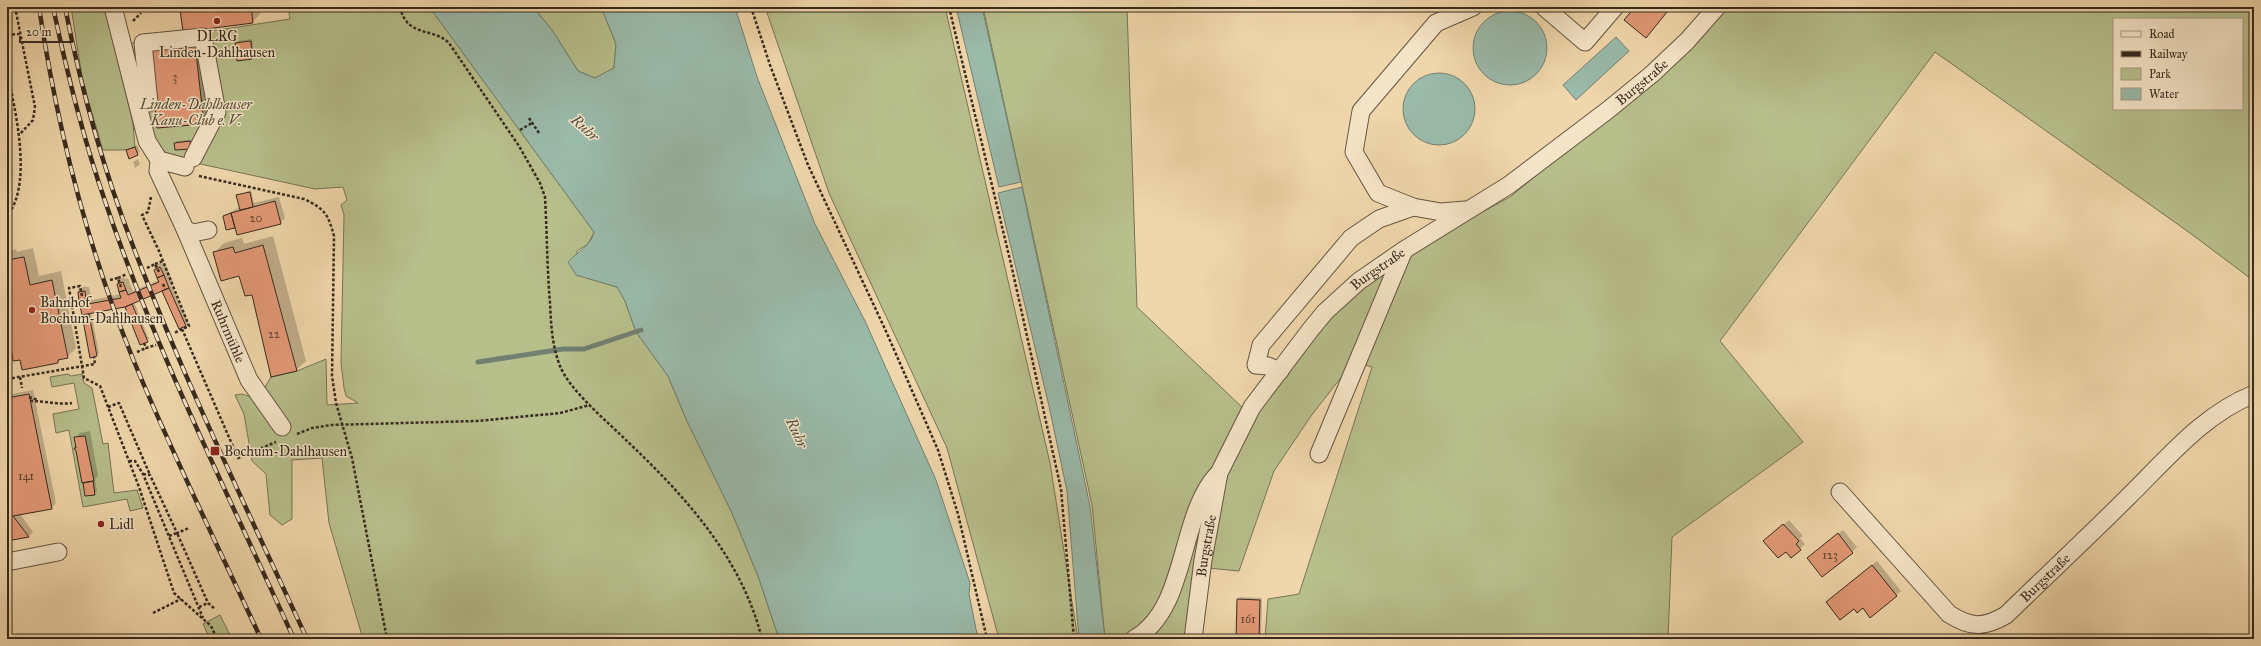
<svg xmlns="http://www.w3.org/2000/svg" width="2261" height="646" font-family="'IM FELL Great Primer',serif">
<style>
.green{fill:#b7bf8b;stroke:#777455;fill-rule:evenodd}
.water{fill:#9abaaa;stroke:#728072}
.shadow{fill:#0003}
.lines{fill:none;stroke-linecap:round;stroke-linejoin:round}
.stream{stroke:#728072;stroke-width:5}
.building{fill:#e39976;stroke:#372a1f}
.minor-casing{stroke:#655542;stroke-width:19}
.path{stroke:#372a1f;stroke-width:2.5;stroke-dasharray:3 2;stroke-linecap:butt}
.minor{stroke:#f5e5c8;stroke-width:17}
.rail-casing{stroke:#372a1f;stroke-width:4.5}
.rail{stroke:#f5e5c8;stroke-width:3;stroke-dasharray:9;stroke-linecap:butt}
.poi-dot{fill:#8f2418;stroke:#f5e5c8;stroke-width:1.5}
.labels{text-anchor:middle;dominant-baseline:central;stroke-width:3;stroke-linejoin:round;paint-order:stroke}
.number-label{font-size:12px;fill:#624635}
.poi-label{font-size:14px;fill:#372a1f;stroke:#f5e5c8;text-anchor:start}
.street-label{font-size:14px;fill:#372a1f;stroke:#f5e5c8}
.park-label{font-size:14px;font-style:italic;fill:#574f3a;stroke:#f5e5c8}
.water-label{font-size:15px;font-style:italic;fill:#504e42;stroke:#f5e5c8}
</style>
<rect width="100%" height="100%" fill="#f0d7ab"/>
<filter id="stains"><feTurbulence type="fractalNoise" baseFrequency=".005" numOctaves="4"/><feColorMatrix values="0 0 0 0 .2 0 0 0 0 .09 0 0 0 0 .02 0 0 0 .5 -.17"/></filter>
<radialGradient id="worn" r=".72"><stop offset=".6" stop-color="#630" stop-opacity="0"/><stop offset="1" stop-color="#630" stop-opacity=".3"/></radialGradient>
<path class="green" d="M 71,7 L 105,7 L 133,123 L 135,147 L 126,150 L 103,150 L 83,83 Z
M 288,7 L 432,7 L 433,12 L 594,232 L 588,244 L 577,251 L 576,275 L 617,287 L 625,301 L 636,332 L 668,376 L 687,421 L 732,513 L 758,576 L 779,639 L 363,639 L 329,523 L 322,458 L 292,460 L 292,519 L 282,525 L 270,515 L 266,474 L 252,461 L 244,414 L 235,395 L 242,394 L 258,399 L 271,377 L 297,371 L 326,359 L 327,405 L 358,403 L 346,396 L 344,388 L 341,363 L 344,215 L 341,205 L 347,200 L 343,187 L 315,189 L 173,158 L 161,150 L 151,135 L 127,44 L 290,19 Z
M 533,7 L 601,7 L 616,44 L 614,68 L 595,78 L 578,71 L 552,30 Z
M 765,7 L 945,7 L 1050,463 L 1078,639 L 999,639 L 947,448 L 829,193 Z
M 983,7 L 1127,7 L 1137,307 L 1244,409 L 1326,315 L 1408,252 L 1510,197 L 1696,44 L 1724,7 L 2254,7 L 2254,281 L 2190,233 L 1935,52 L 1720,341 L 1803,442 L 1672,537 L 1668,639 L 1265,639 L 1268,599 L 1299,594 L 1372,367 L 1353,362 L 1311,416 L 1274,471 L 1239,571 L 1208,568 L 1198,639 L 1105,639 L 1092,505 ZM 2114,19 L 2242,19 L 2242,109 L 2114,109 Z
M 68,374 L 71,376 L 82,374 L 84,383 L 92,388 L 103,444 L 108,443 L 114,493 L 137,490 L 143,508 L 130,511 L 127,499 L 83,507 L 69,430 L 56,433 L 53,414 L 79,409 L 74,383 L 52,387 L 50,377 Z
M 220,615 L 232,639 L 210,639 L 203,624 Z"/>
<path class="water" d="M 432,7 L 533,7 L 552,30 L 578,71 L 595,78 L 614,68 L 616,44 L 601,7 L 735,7 L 757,77 L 815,224 L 865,321 L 936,480 L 970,583 L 969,594 L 978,639 L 779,639 L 758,576 L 732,513 L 687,421 L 668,376 L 636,332 L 625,301 L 617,287 L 576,275 L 568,262 C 577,252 592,245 594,232 L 433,12 Z
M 956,7 L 982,7 L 1021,182 L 999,187 Z
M1473 48a37 37 0 1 1 74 0a37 37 0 1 1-74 0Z
M 1616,37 L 1629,51 L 1576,100 L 1563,85 Z
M1403 109a36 36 0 1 1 72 0a36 36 0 1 1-72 0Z
M 1022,187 L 1090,506 L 1105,639 L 1079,639 L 1067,491 L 1049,406 L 998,193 Z"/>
<path class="shadow" d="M 184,7 L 259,7 L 260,14 L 252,22 L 181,10 Z
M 202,37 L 210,116 L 203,123 L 158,42 Z
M 252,39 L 254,56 L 252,58 L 238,60 L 236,43 L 238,41 Z
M 192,140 L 192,146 L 175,143 L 177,141 Z
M 137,145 L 140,152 L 130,157 L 127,150 Z
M 138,159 L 140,164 L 135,168 L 133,162 Z
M 251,190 L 254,203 L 279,197 L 285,218 L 280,223 L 227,229 L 224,216 L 240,207 L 238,196 L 240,194 Z
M 273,236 L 306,361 L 296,370 L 240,275 L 215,252 L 224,243 L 242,238 L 244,244 Z
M 33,248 L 39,276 L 61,271 L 76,348 L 67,357 L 62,358 L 58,362 L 21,359 L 7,349 L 7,252 L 16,249 L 17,252 Z
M 161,262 L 162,264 L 165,263 L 173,282 L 171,285 L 188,323 L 186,325 L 166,288 L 134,302 L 149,339 L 141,344 L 125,305 L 91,312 L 99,353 L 91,357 L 78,289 L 86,286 L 86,287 L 89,287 L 92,300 L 121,294 L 117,281 L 124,277 L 125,279 L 128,278 L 133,291 L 159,280 L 154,266 Z
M 33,390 L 56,503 L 51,508 L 20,514 L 33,532 L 29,536 L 7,540 L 7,395 Z
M 90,431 L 98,476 L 95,479 L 97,492 L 86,495 L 75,448 L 75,438 L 80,433 Z
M 1789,520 L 1803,536 L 1800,538 L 1805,544 L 1791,557 L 1769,537 Z
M 1843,530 L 1857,547 L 1852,552 L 1813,553 Z
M 1877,561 L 1901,591 L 1896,595 L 1854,608 L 1832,598 Z
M 1240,597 L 1262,598 L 1261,639 L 1237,639 L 1238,599 Z"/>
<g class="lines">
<path class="stream" d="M 478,362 L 563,349 L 584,349 L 641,330"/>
</g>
<path class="building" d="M 194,7 L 251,7 L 253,23 L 183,32 L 180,9 Z
M 1635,7 L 1671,7 L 1646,38 L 1624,20 Z
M 251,41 L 252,59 L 237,61 L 235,43 Z
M 195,44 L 204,124 L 157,128 L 150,49 Z
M 190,141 L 191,149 L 175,150 L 174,143 Z
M 135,147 L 138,155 L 129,159 L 126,150 Z
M 250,192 L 253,207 L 240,210 L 236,195 Z
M 275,201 L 281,224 L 237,235 L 231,213 Z
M 231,213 L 235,228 L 226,230 L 223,216 Z
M 263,245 L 297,371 L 271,377 L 252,295 L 245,296 L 239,276 L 221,281 L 213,252 L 233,247 L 235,253 Z
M 24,257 L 30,285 L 52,280 L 68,358 L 58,360 L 58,363 L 22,370 L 20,360 L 13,361 L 12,353 L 7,351 L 7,259 L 7,260 Z
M 160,267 L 164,275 L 157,278 L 154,270 Z
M 164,275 L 169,288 L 125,307 L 82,315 L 79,301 L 86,299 L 88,304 L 121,298 L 119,292 L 126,290 L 128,295 L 159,282 L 157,278 Z
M 123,282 L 126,290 L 119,292 L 117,284 Z
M 169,288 L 186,326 L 179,329 L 162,291 Z
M 85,291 L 86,299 L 79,301 L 78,292 Z
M 132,304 L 148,342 L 140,345 L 125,307 Z
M 89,314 L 97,356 L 90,358 L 82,315 Z
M 29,394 L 52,509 L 13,516 L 29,537 L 7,541 L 7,398 Z
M 85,436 L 94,481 L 82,483 L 76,451 L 74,448 L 76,448 L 74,437 Z
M 93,481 L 95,495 L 85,496 L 83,483 Z
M 1783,524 L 1799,541 L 1796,544 L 1801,550 L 1791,558 L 1786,552 L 1778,558 L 1763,541 Z
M 1838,533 L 1853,553 L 1822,577 L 1807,558 Z
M 1872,565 L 1897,596 L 1870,618 L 1863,608 L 1857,613 L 1854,609 L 1840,620 L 1826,602 Z
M 1237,599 L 1260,600 L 1259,639 L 1236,639 Z"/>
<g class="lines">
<defs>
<g id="minor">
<path d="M 113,7 L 147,141 L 159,160 L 185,167"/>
<path d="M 1544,7 L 1585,42 L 1615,7"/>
<path d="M 149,103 L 143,43 L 203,37 L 217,112 L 193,158"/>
<path d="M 159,160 L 158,171 L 185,229 L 193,233 L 208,230"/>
<path d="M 1465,210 L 1441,212 L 1413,207 L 1378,193 L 1354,152 L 1361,111 L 1436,23 L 1473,7"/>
<path id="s1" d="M 185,229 L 249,380 L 282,427"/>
<path d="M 1280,371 L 1268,366 L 1256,365 L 1261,345 L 1351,238 L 1379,219 L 1413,207"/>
<path d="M 1319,454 L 1404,250"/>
<path id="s2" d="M 1840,492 L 1949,614 C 1971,628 1984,628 2006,615 C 2046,576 2088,537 2128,497 C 2167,459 2202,415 2254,394"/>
<path d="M 7,562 L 58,552"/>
<path d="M 1134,639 C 1188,609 1178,518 1217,475"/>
<path id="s3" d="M 1193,639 L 1203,560 L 1219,473 L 1252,407 L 1311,329 L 1325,312 L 1359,281 L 1404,250 L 1509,185 L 1608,110 L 1652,74 L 1687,41 L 1717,7"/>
</g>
</defs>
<use href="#minor" class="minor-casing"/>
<path class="path" d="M 15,7 L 35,107 L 33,120 L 20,134
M 400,7 C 407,38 433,27 449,43 L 519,146 L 540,183 L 545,197 C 547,233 547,268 550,303 C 551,324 552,346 560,366 C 570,391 608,422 628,442 C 687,498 742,559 762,639
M 751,7 L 770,65 L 808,165 L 885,329 L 938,450 L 958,514 L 987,639
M 949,7 L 1011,264 L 1061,489 L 1074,639
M 133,21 L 141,13
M 7,35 L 19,34
M 7,69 C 14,107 34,183 7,216
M 529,118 L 539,133
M 520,130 L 532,123
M 199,176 L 304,199 C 325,209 328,214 334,236 L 332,376 L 336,403 L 352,458 L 387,639
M 151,197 L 148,212 L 142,215 L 159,251 L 189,326 L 174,333
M 155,264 L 163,261
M 147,268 L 155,264 L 159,272
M 118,278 L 127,274
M 110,280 L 118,278 L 121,287
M 163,284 L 165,289
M 82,296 L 80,286 L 69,288 L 84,378 L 100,386 L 139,487 L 174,593 L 211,626 L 217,639
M 182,329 L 238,458 L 276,442
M 144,343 L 146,348 L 156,345
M 137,352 L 146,348
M 20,377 L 22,388
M 7,379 L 95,364 L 94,357
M 29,397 L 38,400
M 30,401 C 45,401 58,405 72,403
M 108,407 L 119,403 L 150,475
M 297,434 L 312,428 L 331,425 L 477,421 L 560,413 L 590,405
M 129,461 L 135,461 L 143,474 L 203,618
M 143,474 L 150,475 L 177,533 L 189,528
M 169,536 L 177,533 L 208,603 L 215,609
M 199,607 L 208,603
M 153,613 L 181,599"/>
<use href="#minor" class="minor"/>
<defs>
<path id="rail" d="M 39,7 C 57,127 87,246 133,359 C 172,454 218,546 261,639
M 53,7 C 67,73 83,138 105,201 C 155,350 229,496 294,639
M 65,7 C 81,88 103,169 133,246 C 184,380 247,509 307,639"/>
</defs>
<use href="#rail" class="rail-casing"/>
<use href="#rail" class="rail"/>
</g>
<g class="poi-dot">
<circle cx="217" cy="21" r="4"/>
<circle cx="32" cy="310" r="4"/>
<rect x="210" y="446" width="10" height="10" rx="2"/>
<circle cx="101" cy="524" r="4"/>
</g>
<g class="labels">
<g class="number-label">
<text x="175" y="77">3</text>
<text x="256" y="218">20</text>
<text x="274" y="334">22</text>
<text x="26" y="476">141</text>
<text x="1830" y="555">123</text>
<text x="1248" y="619">161</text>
</g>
<g class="poi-label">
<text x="217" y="36" text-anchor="middle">DLRG<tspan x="217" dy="16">Linden-Dahlhausen</tspan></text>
<text x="40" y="302">Bahnhof<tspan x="40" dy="16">Bochum-Dahlhausen</tspan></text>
<text x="224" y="451">Bochum-Dahlhausen</text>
<text x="109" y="524">Lidl</text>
</g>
<g class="street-label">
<text stroke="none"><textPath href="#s3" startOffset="754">Burgstraße</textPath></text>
<text stroke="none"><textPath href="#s3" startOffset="430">Burgstraße</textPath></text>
<text stroke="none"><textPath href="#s1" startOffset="111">Ruhrmühle</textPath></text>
<text stroke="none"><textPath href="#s3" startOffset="94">Burgstraße</textPath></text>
<text stroke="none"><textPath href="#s2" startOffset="279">Burgstraße</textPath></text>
</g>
<g class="park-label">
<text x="196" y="104">Linden-Dahlhauser<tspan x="196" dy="16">Kanu-Club e. V.</tspan></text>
</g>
<g class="water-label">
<text transform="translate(585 128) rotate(42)">Ruhr</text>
<text transform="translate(797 433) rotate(65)">Ruhr</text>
</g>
</g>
<rect width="2261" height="646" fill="none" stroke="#f0d7ab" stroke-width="24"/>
<rect x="8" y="8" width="2245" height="630" fill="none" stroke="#372a1f" stroke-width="2"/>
<rect x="12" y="12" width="2237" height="622" fill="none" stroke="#372a1f"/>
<rect x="2113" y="18" width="130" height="92" fill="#f5e5c8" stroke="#a99a84"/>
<rect x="2121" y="31" width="20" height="6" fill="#f5e5c8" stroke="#a99a84"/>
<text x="2149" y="38" font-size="12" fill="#372a1f">Road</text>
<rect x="2121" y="51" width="20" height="6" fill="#372a1f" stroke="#a99a84"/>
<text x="2149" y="58" font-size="12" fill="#372a1f">Railway</text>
<rect x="2121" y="68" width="20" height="12" fill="#b7bf8b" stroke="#a99a84"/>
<text x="2149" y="78" font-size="12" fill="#372a1f">Park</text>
<rect x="2121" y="88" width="20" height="12" fill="#9abaaa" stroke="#a99a84"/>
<text x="2149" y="98" font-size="12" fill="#372a1f">Water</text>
<path d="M20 36v6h52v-6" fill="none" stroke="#372a1f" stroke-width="2"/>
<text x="26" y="36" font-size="12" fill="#372a1f" stroke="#f5e5c8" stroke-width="3" paint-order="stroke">20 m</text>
<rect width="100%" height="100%" filter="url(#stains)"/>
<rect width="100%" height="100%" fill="url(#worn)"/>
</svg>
